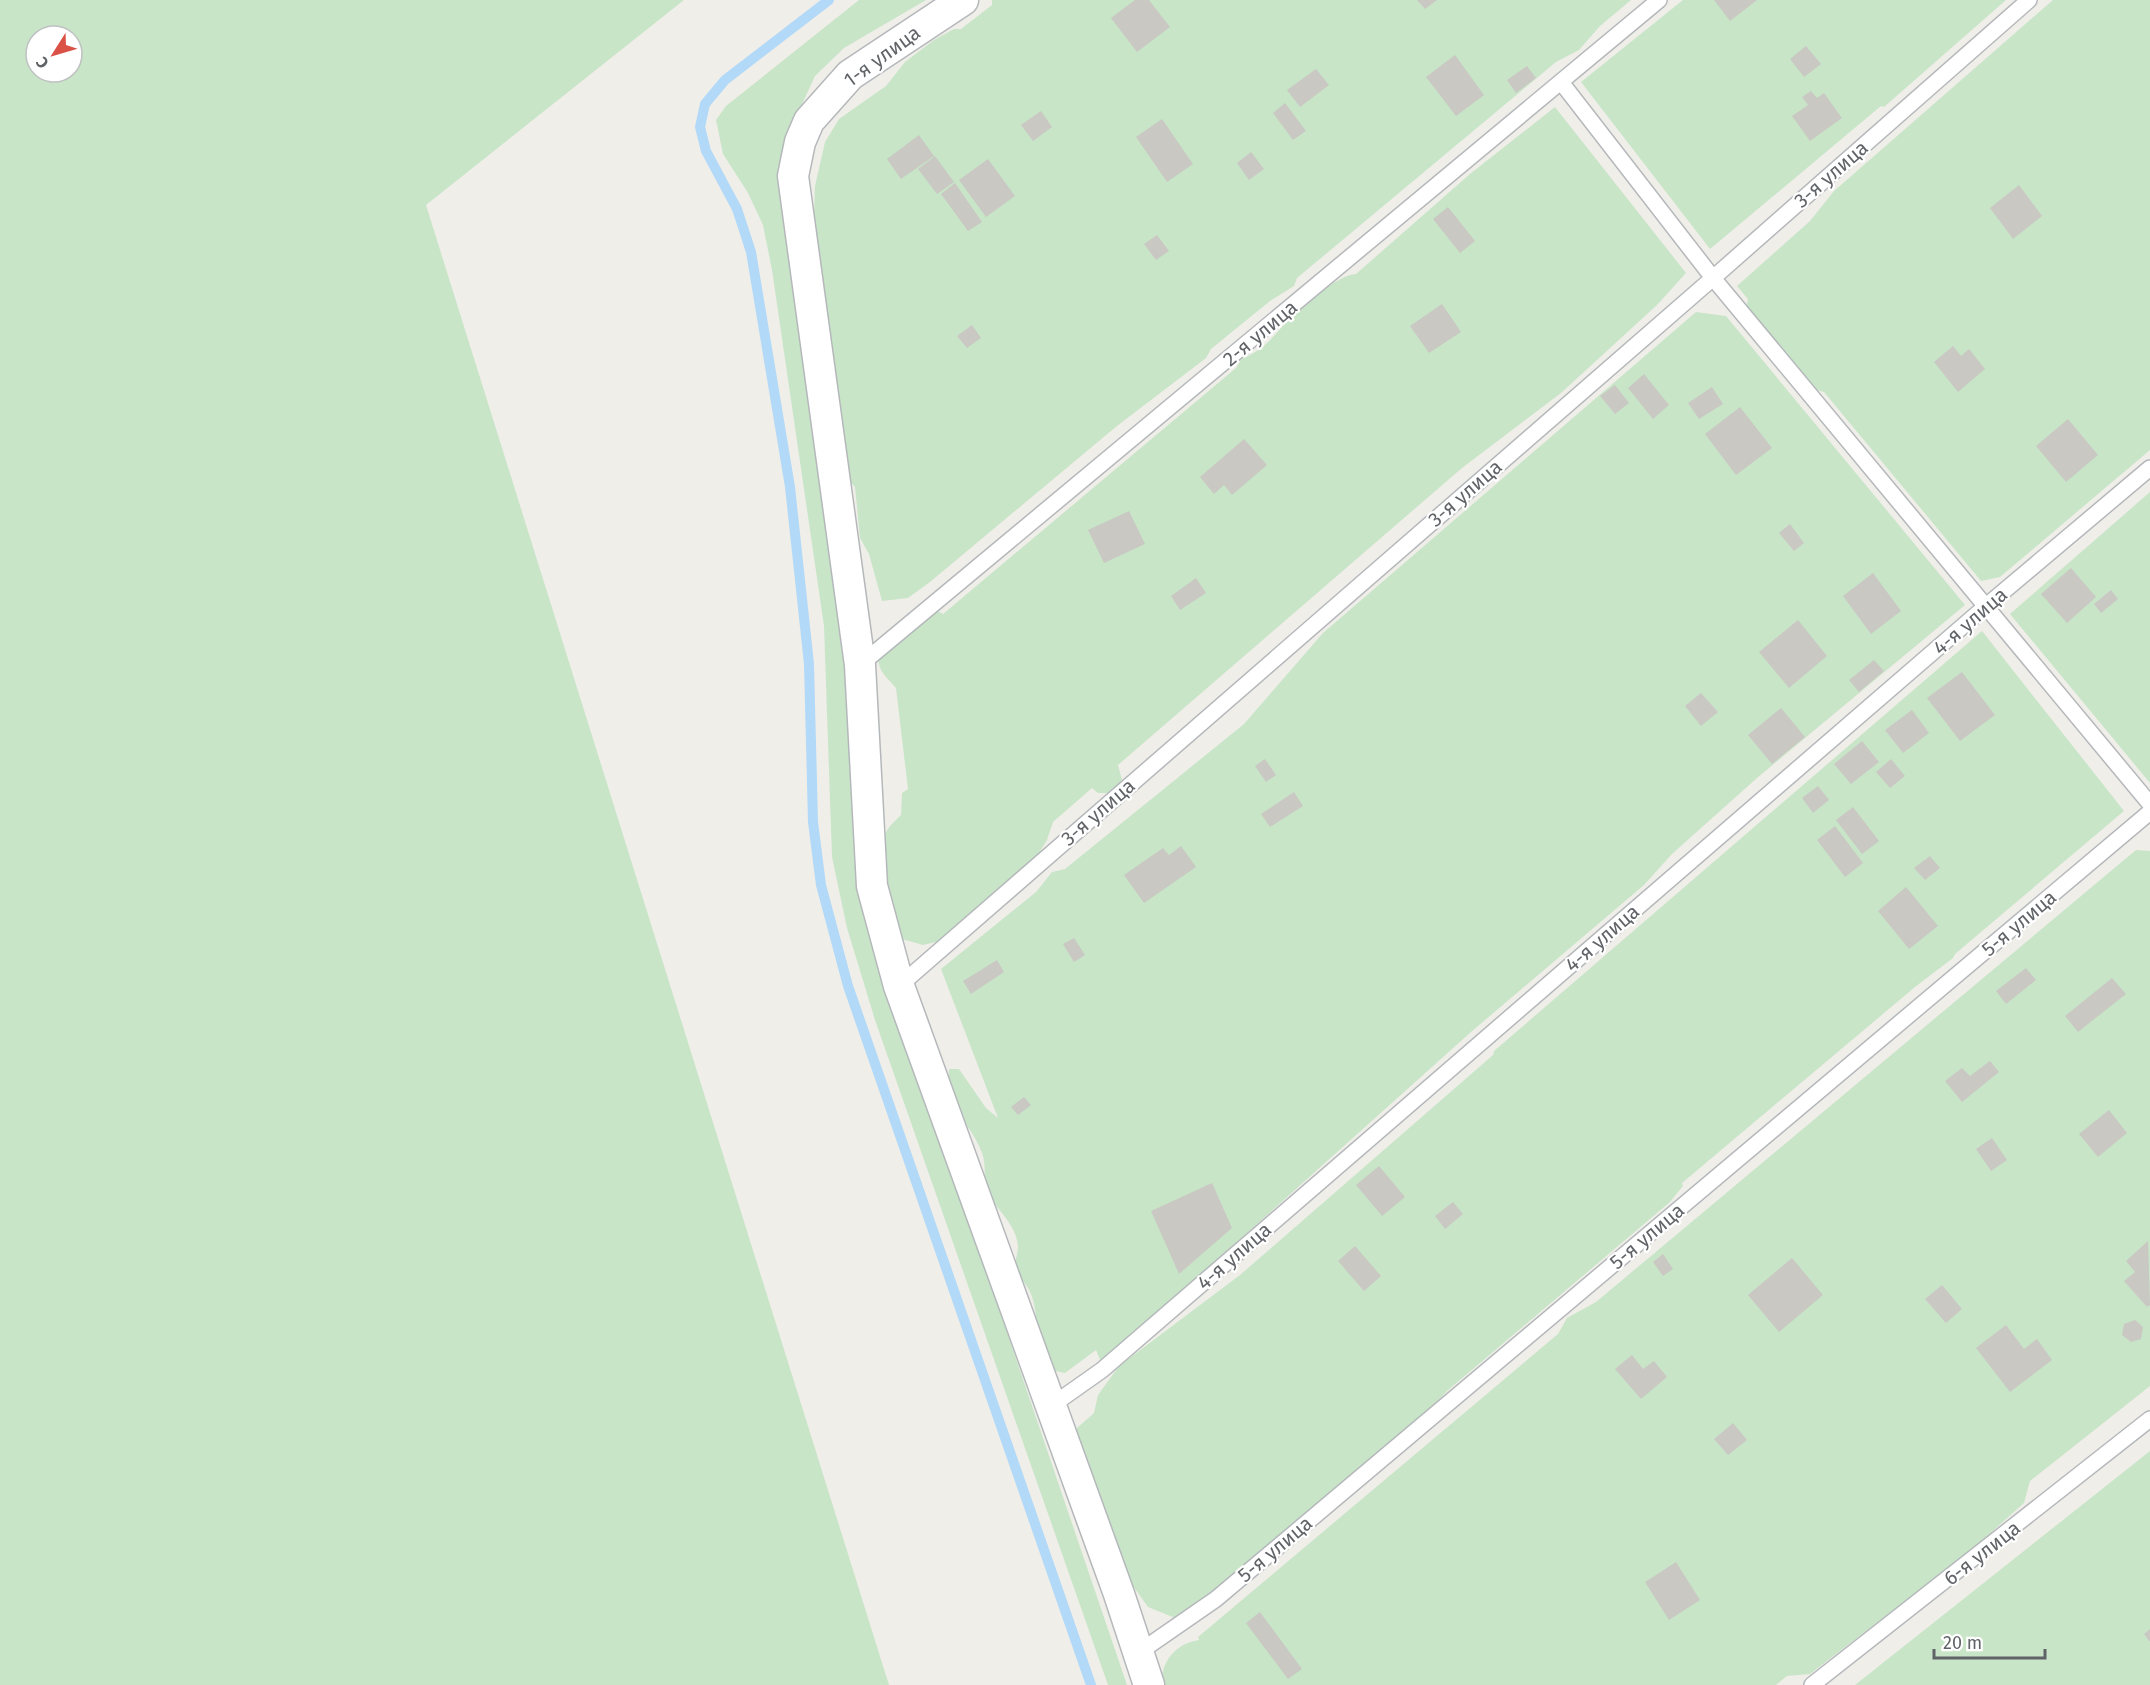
<svg xmlns="http://www.w3.org/2000/svg" width="2150" height="1685" font-family="'Fira Sans',sans-serif">
<style>
.green{fill:#c8e5c8;fill-rule:evenodd}
.lines{fill:none;stroke-linecap:round;stroke-linejoin:round}
.stream{stroke:#b2d9f7;stroke-width:10}
.building{fill:#c9c8c3}
.lane-casing{stroke:#b5b8bb;stroke-width:18}
.street-casing{stroke:#b5b8bb;stroke-width:33}
.lane{stroke:#fff;stroke-width:15}
.street{stroke:#fff;stroke-width:30}
.labels{text-anchor:middle;dominant-baseline:central;stroke-width:4.5;stroke-linejoin:round;paint-order:stroke}
.street-label{font-size:20px;fill:#606367;stroke:#fff}
</style>
<rect width="100%" height="100%" fill="#f0eee9"/>
<path class="green" d="M 0,0 L 684,0 L 426,205 L 889,1685 L 0,1685 ZM 36,36 L 72,36 L 72,72 L 36,72 Z
M 859,0 L 926,0 L 844,48 L 815,76 L 798,113 L 841,621 L 858,878 L 893,1013 L 995,1297 L 1127,1685 L 1108,1685 L 875,1020 L 847,928 L 832,857 L 824,626 L 772,270 L 763,225 L 748,193 L 723,154 L 716,120 L 726,106 Z
M 992,0 L 1631,0 L 1600,26 L 1579,50 L 1556,62 L 1297,278 L 1294,286 L 1270,301 L 1211,349 L 1206,358 L 1117,426 L 930,582 L 908,598 L 882,601 L 869,554 L 860,538 L 855,487 L 843,474 L 813,247 L 815,186 L 825,142 L 839,119 L 886,86 L 905,62 L 934,40 L 954,29 L 961,29 L 992,5 Z
M 1683,0 L 2006,0 L 1884,107 L 1881,106 L 1710,249 L 1581,82 Z
M 2053,0 L 2150,0 L 2150,450 L 2000,577 L 1981,581 L 1824,392 L 1812,389 L 1746,308 L 1748,299 L 1737,286 L 1810,221 L 1834,191 Z
M 1555,107 L 1686,273 L 1657,305 L 1561,393 L 1462,468 L 1118,765 L 1122,780 L 1109,793 L 1098,793 L 1092,788 L 1053,822 L 1047,840 L 1036,858 L 949,939 L 923,945 L 902,939 C 890,918 879,860 884,838 C 886,828 894,822 901,815 L 902,793 L 908,789 L 896,688 C 885,675 878,672 878,654 L 934,609 L 943,614 L 1236,368 L 1242,358 C 1262,352 1273,337 1286,322 C 1297,309 1339,274 1356,274 L 1470,174 Z
M 1696,312 L 1726,316 L 1965,605 L 1757,778 L 1672,854 L 1644,885 L 1471,1032 L 1133,1335 L 1101,1362 L 1096,1350 L 1065,1373 L 1051,1370 C 1046,1359 1039,1346 1038,1335 C 1035,1309 1036,1289 1014,1273 C 1014,1264 1018,1254 1018,1246 C 1016,1224 998,1212 989,1194 C 982,1180 987,1165 982,1153 C 970,1121 945,1109 949,1069 L 959,1069 L 986,1108 L 998,1118 L 941,969 L 1036,892 L 1052,872 L 1065,869 L 1244,724 L 1323,633 Z
M 2150,492 L 2150,783 L 2010,614 Z
M 1982,631 L 2124,811 L 1955,954 L 1953,958 L 1915,987 L 1682,1183 L 1683,1186 L 1670,1202 L 1447,1391 L 1407,1433 L 1232,1576 L 1175,1618 L 1148,1607 L 1126,1576 L 1075,1448 L 1077,1428 L 1094,1413 L 1098,1395 L 1119,1366 L 1240,1275 L 1493,1055 L 1494,1051 Z
M 2136,850 L 2150,851 L 2150,1386 L 2030,1481 L 2024,1503 L 1969,1552 L 1810,1674 L 1787,1676 L 1776,1685 L 1162,1685 C 1160,1661 1177,1643 1199,1640 L 1198,1637 L 1558,1334 L 1567,1318 L 1596,1302 Z
M 2150,1451 L 2150,1685 L 1855,1685 Z"/>
<g class="lines">
<path class="stream" d="M 829,0 L 725,80 L 705,104 L 700,127 L 706,151 L 737,209 L 751,252 L 790,487 L 809,664 L 813,822 L 821,885 L 848,986 L 1091,1685"/>
</g>
<path class="building" d="M 1135,0 L 1149,0 L 1170,27 L 1137,52 L 1111,18 Z
M 1417,0 L 1437,0 L 1425,9 Z
M 1714,0 L 1757,0 L 1730,21 Z
M 1806,46 L 1821,64 L 1804,77 L 1790,59 Z
M 1455,55 L 1484,95 L 1456,116 L 1426,77 Z
M 1527,66 L 1536,78 L 1516,93 L 1507,80 Z
M 1316,69 L 1329,85 L 1300,107 L 1287,90 Z
M 1811,91 L 1817,98 L 1824,93 L 1842,118 L 1810,141 L 1792,116 L 1808,105 L 1802,97 Z
M 1285,103 L 1306,131 L 1293,140 L 1273,113 Z
M 1041,111 L 1052,127 L 1033,141 L 1021,125 Z
M 1162,119 L 1193,164 L 1167,182 L 1136,137 Z
M 919,135 L 934,156 L 901,179 L 887,159 Z
M 1251,152 L 1264,169 L 1249,180 L 1237,163 Z
M 935,156 L 954,182 L 937,194 L 918,169 Z
M 988,159 L 1015,196 L 986,217 L 959,180 Z
M 955,183 L 982,222 L 968,231 L 941,194 Z
M 2019,185 L 2042,216 L 2013,239 L 1990,208 Z
M 1448,207 L 1475,241 L 1460,253 L 1433,219 Z
M 1157,235 L 1169,251 L 1156,260 L 1144,244 Z
M 1442,304 L 1461,332 L 1429,353 L 1410,326 Z
M 972,325 L 981,338 L 967,348 L 957,336 Z
M 1953,346 L 1961,356 L 1969,349 L 1985,369 L 1958,392 L 1934,362 Z
M 1644,374 L 1669,405 L 1653,419 L 1628,388 Z
M 1615,385 L 1629,403 L 1615,414 L 1600,396 Z
M 1712,387 L 1723,404 L 1699,419 L 1688,403 Z
M 1740,407 L 1772,448 L 1736,475 L 1705,434 Z
M 2068,419 L 2098,455 L 2066,482 L 2036,446 Z
M 1244,439 L 1267,465 L 1232,495 L 1224,485 L 1214,494 L 1200,477 Z
M 1129,511 L 1145,544 L 1104,563 L 1088,530 Z
M 1790,524 L 1804,543 L 1794,551 L 1779,533 Z
M 2071,568 L 2096,597 L 2067,623 L 2041,594 Z
M 1873,573 L 1901,611 L 1871,634 L 1843,596 Z
M 1196,578 L 1206,593 L 1180,610 L 1171,596 Z
M 2111,590 L 2118,599 L 2101,613 L 2094,604 Z
M 1798,620 L 1827,656 L 1789,688 L 1759,652 Z
M 1874,660 L 1884,671 L 1859,692 L 1849,680 Z
M 1962,672 L 1995,715 L 1960,741 L 1927,698 Z
M 1701,693 L 1718,712 L 1701,726 L 1685,706 Z
M 1781,708 L 1805,737 L 1772,764 L 1748,735 Z
M 1912,710 L 1929,733 L 1903,753 L 1885,730 Z
M 1862,741 L 1879,762 L 1851,784 L 1834,764 Z
M 1265,759 L 1276,775 L 1266,782 L 1255,766 Z
M 1891,759 L 1905,776 L 1890,788 L 1876,772 Z
M 1818,786 L 1829,800 L 1813,813 L 1802,798 Z
M 1294,792 L 1303,806 L 1270,827 L 1261,814 Z
M 1853,807 L 1879,841 L 1862,854 L 1836,820 Z
M 1835,826 L 1863,863 L 1845,877 L 1817,840 Z
M 1181,846 L 1196,867 L 1144,903 L 1124,875 L 1163,848 L 1169,855 Z
M 1930,856 L 1940,868 L 1925,880 L 1914,868 Z
M 1906,887 L 1938,926 L 1909,949 L 1878,911 Z
M 1074,938 L 1085,955 L 1074,962 L 1063,944 Z
M 997,960 L 1004,972 L 971,994 L 963,981 Z
M 2026,968 L 2036,980 L 2006,1004 L 1996,991 Z
M 2112,978 L 2126,994 L 2078,1032 L 2065,1016 Z
M 1990,1061 L 1999,1072 L 1962,1102 L 1945,1081 L 1962,1068 L 1970,1076 Z
M 1024,1097 L 1031,1105 L 1018,1115 L 1011,1107 Z
M 2109,1110 L 2127,1133 L 2098,1157 L 2079,1134 Z
M 1992,1138 L 2007,1160 L 1991,1171 L 1976,1149 Z
M 1379,1166 L 1405,1197 L 1382,1216 L 1356,1185 Z
M 1212,1183 L 1232,1228 L 1179,1274 L 1151,1211 Z
M 1453,1202 L 1463,1214 L 1445,1229 L 1435,1216 Z
M 2148,1241 L 2150,1305 L 2147,1307 L 2124,1281 L 2135,1272 L 2126,1261 Z
M 1355,1246 L 1381,1276 L 1364,1291 L 1338,1261 Z
M 1663,1254 L 1673,1269 L 1663,1276 L 1653,1262 Z
M 1792,1258 L 1823,1295 L 1779,1332 L 1748,1295 Z
M 1942,1285 L 1962,1309 L 1946,1323 L 1925,1299 Z
M 2135,1320 L 2143,1327 L 2141,1339 L 2131,1342 L 2122,1335 L 2124,1324 Z
M 2006,1325 L 2024,1349 L 2037,1339 L 2052,1360 L 2010,1392 L 1976,1348 Z
M 1632,1355 L 1643,1369 L 1654,1361 L 1667,1377 L 1641,1399 L 1615,1369 Z
M 1733,1423 L 1747,1440 L 1728,1455 L 1714,1439 Z
M 1676,1562 L 1700,1600 L 1669,1620 L 1645,1582 Z
M 1260,1612 L 1302,1669 L 1288,1679 L 1246,1623 Z
M 2150,1629 L 2150,1642 L 2144,1634 Z"/>
<g class="lines">
<defs>
<path id="lane" d="M 1561,82 L 1713,278 L 2150,804
M 860,665 L 1659,0
M 899,986 L 1713,278 L 2029,0
M 1051,1406 L 1102,1370 L 1985,607 L 2150,468
M 1138,1653 L 1216,1599 L 2150,812
M 1812,1685 L 2150,1419"/>
<path id="street" d="M 963,0 L 850,75 L 809,121 L 800,142 L 793,176 L 860,665 L 872,886 L 899,986 L 1119,1594 L 1149,1685"/>
</defs>
<use href="#lane" class="lane-casing"/>
<use href="#street" class="street-casing"/>
<use href="#lane" class="lane"/>
<use href="#street" class="street"/>
</g>
<g class="labels">
<g class="street-label">
<text transform="translate(882 56) rotate(-36)">1-я улица</text>
<text transform="translate(1831 174) rotate(-41)">3-я улица</text>
<text transform="translate(1260 333) rotate(-40)">2-я улица</text>
<text transform="translate(1465 493) rotate(-41)">3-я улица</text>
<text transform="translate(1970 621) rotate(-41)">4-я улица</text>
<text transform="translate(1098 812) rotate(-41)">3-я улица</text>
<text transform="translate(2019 923) rotate(-40)">5-я улица</text>
<text transform="translate(1602 938) rotate(-41)">4-я улица</text>
<text transform="translate(1647 1236) rotate(-40)">5-я улица</text>
<text transform="translate(1234 1256) rotate(-41)">4-я улица</text>
<text transform="translate(1275 1549) rotate(-40)">5-я улица</text>
<text transform="translate(1982 1553) rotate(-38)">6-я улица</text>
</g>
</g>
<g transform="translate(54 54) rotate(233)"><circle r="28" fill="#ffffff" stroke="#bfc1c2" stroke-width="1.5"/>
<path d="M0-4.5L10 22L0 15L-10 22Z" fill="#da5145"/>
<text y="-9" font-size="16" font-weight="bold" text-anchor="middle" fill="#606367">С</text>
</g>
<path d="M1934 1649v9h111v-9" fill="none" stroke="#606367" stroke-width="3"/>
<text x="1943" y="1649" font-size="18" fill="#606367" stroke="#ffffff" stroke-width="4.5" paint-order="stroke">20 m</text>
</svg>
